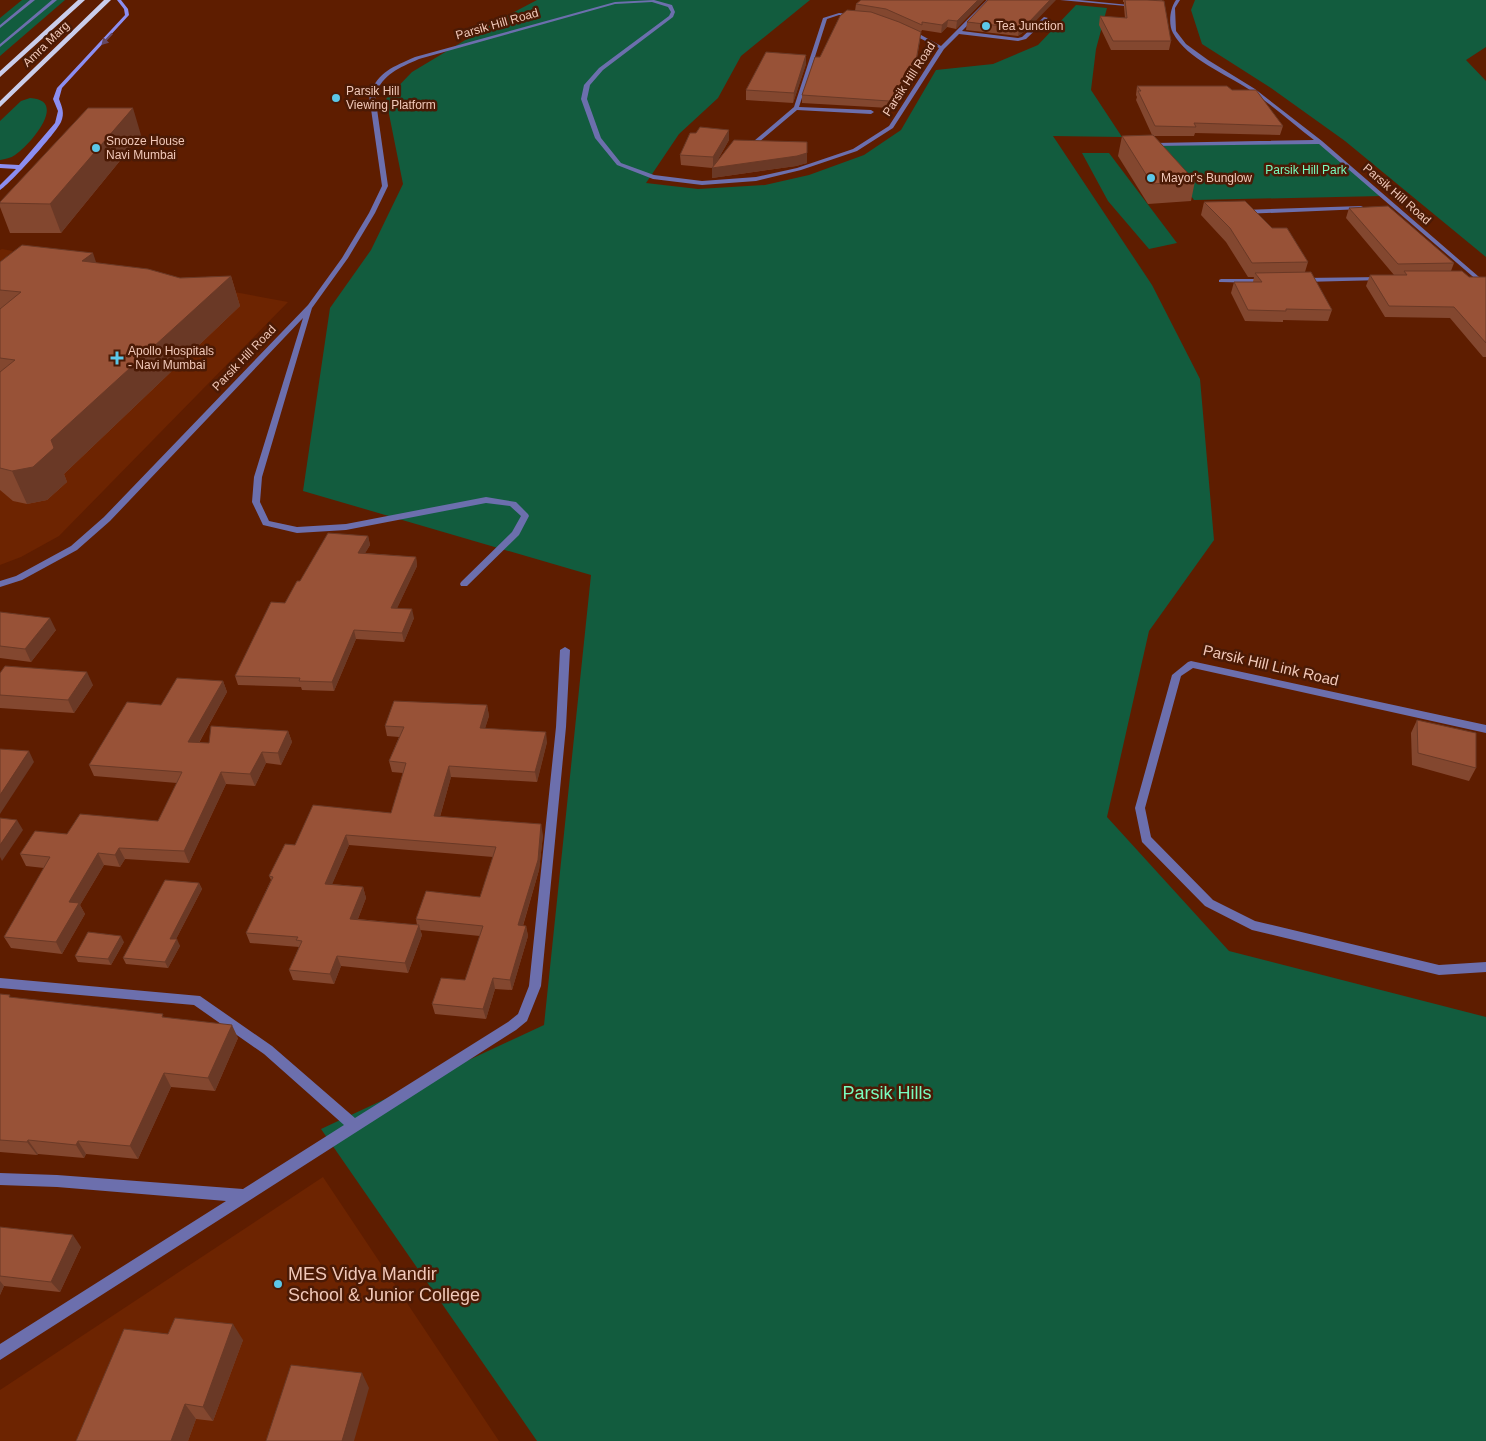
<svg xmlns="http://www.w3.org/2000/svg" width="1486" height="1441" font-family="Arial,sans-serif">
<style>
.built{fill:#6d2401}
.green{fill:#125c3e}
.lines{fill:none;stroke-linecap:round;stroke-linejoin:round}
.street{fill:#6c6fad;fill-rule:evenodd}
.secondary{fill:#8c8ef1;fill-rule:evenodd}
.highway{fill:#cacdeb;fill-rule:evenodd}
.wall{fill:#83472f;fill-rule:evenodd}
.shaded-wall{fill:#6a3926}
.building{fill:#985237;stroke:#6a3926}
.oneway{fill:#654863}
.poi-dot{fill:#5cc7e8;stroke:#4b1a05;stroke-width:2}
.labels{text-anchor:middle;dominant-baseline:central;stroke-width:5;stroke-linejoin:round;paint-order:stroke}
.far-street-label{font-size:12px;fill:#f1c8b9;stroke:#4b1a05}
.far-poi-label{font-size:12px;fill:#f1c8b9;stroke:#4b1a05;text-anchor:start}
.far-park-label{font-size:12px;fill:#79fcbf;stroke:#4b1a05}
.street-label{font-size:15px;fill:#f1c8b9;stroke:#4b1a05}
.near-park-label{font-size:18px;fill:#79fcbf;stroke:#4b1a05}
.near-poi-label{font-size:18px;fill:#f1c8b9;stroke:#4b1a05;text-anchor:start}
</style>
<rect width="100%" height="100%" fill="#5e1d00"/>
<path class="built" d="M 2,249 L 288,302 L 59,536 L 21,557 L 0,565 L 0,250 Z
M 323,1177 L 499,1441 L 0,1441 L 0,1390 Z"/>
<path class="green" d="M 22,0 L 65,0 L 0,56 L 0,18 Z
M 537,0 L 810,0 L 741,56 L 718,98 L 679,134 L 646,183 L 698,189 L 765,185 L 809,175 L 864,155 L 901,130 L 936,70 L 993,64 L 1038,45 L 1076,5 L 1107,8 L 1096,49 L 1091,90 L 1122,137 L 1053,136 L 1152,285 L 1200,379 L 1214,540 L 1149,631 L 1107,817 L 1229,951 L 1486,1017 L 1486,1441 L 537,1441 L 321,1129 L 544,1025 L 591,575 L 303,491 L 330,308 L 371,250 L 403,184 L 386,99 L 412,72 L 497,21 Z
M 1195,0 L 1486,0 L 1486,47 L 1466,60 L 1486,81 L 1486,257 L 1345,141 L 1271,88 L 1202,44 L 1191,10 Z
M 30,98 C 69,100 30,145 15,155 C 11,158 5,159 0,160 L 0,121 L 21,101 Z
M 1320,142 L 1382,196 L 1194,200 L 1155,145 Z
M 1082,153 L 1109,153 L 1177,243 L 1149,249 L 1108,201 Z"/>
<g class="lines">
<path class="street" d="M 30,0 L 35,0 L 0,28 L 0,25 Z
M 52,0 L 57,0 L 0,47 L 0,44 Z
M 654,0 L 672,5 L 675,12 L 673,17 L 603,70 L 590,85 L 587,99 L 601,138 L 621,163 L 654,175 L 702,181 L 756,177 L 797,168 L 853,149 L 889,126 L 939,48 L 908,32 L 908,30 L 912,30 L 941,46 L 987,0 L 992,0 L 962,31 L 1018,38 L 1022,37 L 1044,17 L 1048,18 L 1026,39 L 1018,41 L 959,34 L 944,49 L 893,128 L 857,151 L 801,170 L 756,181 L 702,185 L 653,179 L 617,165 L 595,138 L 581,99 L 584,85 L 599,68 L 669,16 L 671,12 L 668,7 L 652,2 L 615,4 L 419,59 C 399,68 383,74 375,95 L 388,186 L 375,213 L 348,258 L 312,308 L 262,477 L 260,502 L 269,521 L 297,527 L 346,524 L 486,497 L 516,502 L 528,514 L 529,516 L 519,535 L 467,586 L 461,586 L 460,584 L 461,582 L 512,532 L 521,516 L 510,506 L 486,503 L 346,530 L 297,533 L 263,525 L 252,502 L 254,477 L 303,318 L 110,521 L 77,550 L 22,580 L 0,587 L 0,581 L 16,576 L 71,546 L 104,517 L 308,305 L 342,258 L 369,213 L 382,186 L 369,95 C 379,71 393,67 415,57 L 615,2 Z
M 1060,0 L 1079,0 L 1139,6 L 1137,7 Z
M 1176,0 L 1180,0 L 1175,8 L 1176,31 L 1186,44 L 1208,60 L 1255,89 L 1322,141 L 1486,283 L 1486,288 L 1319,144 L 1153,146 L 1152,145 L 1155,143 L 1314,140 C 1293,124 1272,105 1250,90 C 1226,74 1187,59 1173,33 C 1168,24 1170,8 1176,0 Z
M 839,13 L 857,15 L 855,16 L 839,15 L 827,19 L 799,107 L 871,110 L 874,112 L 871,114 L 797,110 L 752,148 L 748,148 L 748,146 L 794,107 L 823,18 Z
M 1361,206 L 1363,207 L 1363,209 L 1243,214 L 1240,212 L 1243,210 Z
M 1381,277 L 1384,279 L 1383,280 L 1303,282 L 1300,280 L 1303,278 Z
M 1221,279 L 1266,279 L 1269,281 L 1266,283 L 1219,282 L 1219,280 Z
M 565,647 L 570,650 L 566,727 L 541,986 L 527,1021 L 516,1030 L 0,1360 L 0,1344 L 226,1201 L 57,1187 L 0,1185 L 0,1173 L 57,1175 L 243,1189 L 344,1125 L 264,1054 L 194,1005 L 0,988 L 0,978 L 200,996 L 272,1046 L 355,1118 L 508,1022 L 518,1014 L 529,986 L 556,727 L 560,650 Z
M 1191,661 L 1486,725 L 1486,733 L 1193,668 L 1181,676 L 1145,808 L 1151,837 L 1213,900 L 1255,921 L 1439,965 L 1486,962 L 1486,972 L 1439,975 L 1252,930 L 1205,906 L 1142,842 L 1135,808 L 1172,675 L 1188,662 Z"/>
<path class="secondary" d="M 117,0 L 121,0 L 128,9 L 129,15 L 62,88 L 59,99 C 62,107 65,113 61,122 C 57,132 9,185 0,190 L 0,185 L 16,169 L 0,168 L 0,164 L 19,165 L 55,123 L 58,111 L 53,99 L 57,88 L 125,15 L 124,9 Z"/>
<path class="highway" d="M 78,0 L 85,0 L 0,77 L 0,71 Z
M 104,0 L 111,0 L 0,107 L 0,101 Z"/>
</g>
<path class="wall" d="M 984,0 L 956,29 L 947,27 L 941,33 L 922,30 L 921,32 L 918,31 L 920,40 L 912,86 L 889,108 L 802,103 L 802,95 L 820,57 L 855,11 L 856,4 Z
M 1123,0 L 1162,0 L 1171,41 L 1169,50 L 1111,50 L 1099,25 L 1100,16 L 1125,18 L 1124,7 L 1124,2 L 1123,2 Z
M 967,22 L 1028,29 L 1018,36 L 966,30 Z
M 806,64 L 793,103 L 746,100 L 746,90 Z
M 1137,86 L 1232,90 L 1283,126 L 1280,135 L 1195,133 L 1194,136 L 1154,136 L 1195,181 L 1191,201 L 1148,204 L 1118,156 L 1122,136 L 1152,135 L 1136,100 L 1137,97 L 1136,95 Z
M 696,133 L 729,140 L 716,163 L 807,163 L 796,166 L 712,178 L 712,168 L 681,165 L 680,155 Z
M 141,135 L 61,233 L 10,233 L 0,207 L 0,202 Z
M 1204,202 L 1308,262 L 1305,272 L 1332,310 L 1328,321 L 1283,320 L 1283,322 L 1245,321 L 1231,293 L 1234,282 L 1253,282 L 1254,277 L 1248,277 L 1226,242 L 1201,215 Z
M 1349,208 L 1454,263 L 1451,271 L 1469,277 L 1486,277 L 1486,357 L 1483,357 L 1450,318 L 1385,317 L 1366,286 L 1370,275 L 1394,275 L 1346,218 Z
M 0,262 L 97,263 L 180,278 L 231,276 L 240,306 L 64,474 L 67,482 L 47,500 L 27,504 L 13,501 L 0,490 Z
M 368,536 L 370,545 L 365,553 L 416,557 L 417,566 L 397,608 L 414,618 L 404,642 L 356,639 L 334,691 L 302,690 L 301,687 L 238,685 L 235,676 L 285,603 L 300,581 Z
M 0,612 L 56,630 L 31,662 L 0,658 Z
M 0,673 L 93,685 L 74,713 L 0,708 Z
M 223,681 L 227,692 L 199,743 L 209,743 L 288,731 L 292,742 L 281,765 L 266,763 L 255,786 L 226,784 L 189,863 L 125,859 L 120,867 L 104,865 L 80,905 L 85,914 L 62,954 L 11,948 L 4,937 L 44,868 L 26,866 L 20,854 L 67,834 L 158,821 L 177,783 L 94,776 L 89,765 L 161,705 Z
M 487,705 L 489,716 L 485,728 L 547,742 L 537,782 L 451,777 L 440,817 L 543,835 L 539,870 L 523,926 L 526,926 L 528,936 L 512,990 L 495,989 L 486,1019 L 435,1014 L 432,1004 L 465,980 L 480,936 L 420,930 L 422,935 L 408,973 L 341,966 L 334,984 L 293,980 L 289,970 L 299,947 L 250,943 L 246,933 L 271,880 L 269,876 L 295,845 L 391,813 L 403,773 L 392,772 L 389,761 L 399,737 L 387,736 L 385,726 ZM 349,845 L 493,857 L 480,897 L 416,919 L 417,925 L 358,919 L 366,898 L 363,887 L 332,884 Z
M 1417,720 L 1476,768 L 1469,781 L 1412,765 L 1411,733 Z
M 199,883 L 202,889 L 176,939 L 180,946 L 168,968 L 126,964 L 123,958 Z
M 124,942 L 111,965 L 78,962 L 75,956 Z
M 0,994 L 12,998 L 165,1017 L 238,1038 L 215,1091 L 171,1087 L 138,1159 L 86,1154 L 84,1158 L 38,1154 L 37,1155 L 0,1152 Z
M 0,1227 L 81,1247 L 60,1292 L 4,1286 L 0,1295 Z
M 168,1334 L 243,1340 L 213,1421 L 196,1419 L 188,1441 L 76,1441 Z"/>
<path class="shaded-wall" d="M 978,0 L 984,0 L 956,29 L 957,21 Z
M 1050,0 L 1056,0 L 1028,29 L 1018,36 L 1019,28 Z
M 948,20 L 947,27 L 941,33 L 942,25 Z
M 921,32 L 912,86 L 889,108 L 889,101 Z
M 806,55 L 806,64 L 793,103 L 794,93 Z
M 133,108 L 141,135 L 61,233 L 50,204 Z
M 729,130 L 729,140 L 713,168 L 713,157 Z
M 807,153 L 807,163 L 796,166 L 712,178 L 712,168 Z
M 93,253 L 103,283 L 82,261 Z
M 231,276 L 240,306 L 64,474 L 67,482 L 47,500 L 27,504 L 12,471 L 51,440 Z
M 368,536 L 370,545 L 360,562 L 358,553 Z
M 416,557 L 417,566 L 393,617 L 391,608 Z
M 412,609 L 414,618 L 404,642 L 402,633 Z
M 50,618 L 56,630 L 31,662 L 25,649 Z
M 354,630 L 356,639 L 334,691 L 332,682 Z
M 87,672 L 93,685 L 74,713 L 68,700 Z
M 223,681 L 227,692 L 193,753 L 188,742 Z
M 487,705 L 489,716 L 482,738 L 480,728 Z
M 288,731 L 292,742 L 281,765 L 278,753 Z
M 546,732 L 547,742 L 537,782 L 535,772 Z
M 29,751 L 34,762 L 0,814 L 0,795 Z
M 262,752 L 266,763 L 255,786 L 250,774 Z
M 449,766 L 451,777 L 437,827 L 434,816 Z
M 221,772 L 226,784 L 189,863 L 184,851 Z
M 17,820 L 23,830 L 2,861 L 0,857 L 0,845 Z
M 541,824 L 543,835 L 539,870 L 520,935 L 518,925 Z
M 346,835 L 349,845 L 328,894 L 325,884 Z
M 119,848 L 125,859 L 120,867 L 115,855 Z
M 98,853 L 104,865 L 80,905 L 85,914 L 62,954 L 56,942 L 69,902 Z
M 199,883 L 202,889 L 173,945 L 170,939 Z
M 363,887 L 366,898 L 354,929 L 350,919 Z
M 419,925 L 422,935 L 408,973 L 405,963 Z
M 526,926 L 528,936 L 512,990 L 510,980 Z
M 121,936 L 124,942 L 111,965 L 108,959 Z
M 177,939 L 180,946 L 168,968 L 165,962 Z
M 337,956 L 341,966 L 334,984 L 330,974 Z
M 493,978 L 495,989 L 486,1019 L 483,1009 Z
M 232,1025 L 238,1038 L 215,1091 L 208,1078 Z
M 164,1073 L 171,1087 L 138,1159 L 130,1146 Z
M 28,1140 L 38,1154 L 37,1155 L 27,1142 Z
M 78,1141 L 86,1154 L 84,1158 L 76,1145 Z
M 73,1235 L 81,1247 L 60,1292 L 51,1282 Z
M 0,1281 L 4,1286 L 0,1295 Z
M 233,1324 L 243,1340 L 213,1421 L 203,1407 Z
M 362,1373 L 369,1388 L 354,1441 L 342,1441 Z
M 185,1404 L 196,1419 L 188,1441 L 171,1441 Z"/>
<path class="building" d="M 861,0 L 978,0 L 957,21 L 948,20 L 942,25 L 922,22 L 922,25 L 886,9 L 856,4 Z
M 988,0 L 1050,0 L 1029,22 L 1019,28 L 967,22 Z
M 1125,0 L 1147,0 L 1164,1 L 1171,41 L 1113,41 L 1100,16 L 1127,18 Z
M 847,10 L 871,12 L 899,22 L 921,32 L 913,78 L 889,101 L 802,95 L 815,57 L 820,57 L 840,16 Z
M 766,52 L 806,55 L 794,93 L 746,90 Z
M 1137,86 L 1227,86 L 1232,90 L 1256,90 L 1283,126 L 1194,123 L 1196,127 L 1155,126 L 1138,91 L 1141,91 Z
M 88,108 L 133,108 L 50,204 L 0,203 L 0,202 Z
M 700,127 L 729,130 L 713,157 L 680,155 L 690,133 L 696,133 Z
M 1153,135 L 1195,181 L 1152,184 L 1122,136 Z
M 734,140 L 807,142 L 807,153 L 797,156 L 712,168 Z
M 1245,201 L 1272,228 L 1287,228 L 1308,262 L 1252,263 L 1230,228 L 1204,202 Z
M 1388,206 L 1454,263 L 1398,264 L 1349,208 Z
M 22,245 L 93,253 L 82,261 L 148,269 L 180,278 L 231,276 L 51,440 L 54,448 L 33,467 L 12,471 L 0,468 L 0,372 L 15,360 L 0,358 L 0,309 L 21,292 L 0,290 L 0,262 Z
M 1404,271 L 1462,271 L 1469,277 L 1486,277 L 1486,343 L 1454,307 L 1389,306 L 1370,275 L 1407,275 Z
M 1311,272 L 1332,310 L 1286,309 L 1286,311 L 1248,310 L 1234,282 L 1262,282 L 1255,273 Z
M 328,533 L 368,536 L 358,553 L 416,557 L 391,608 L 412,609 L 402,633 L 354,630 L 332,682 L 299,681 L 300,678 L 235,676 L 271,602 L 285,603 L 297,581 L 300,581 Z
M 0,612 L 50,618 L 25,649 L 0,646 Z
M 5,666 L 87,672 L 68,700 L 0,695 L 0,673 Z
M 177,678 L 223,681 L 188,742 L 209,743 L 211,726 L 288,731 L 278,753 L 262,752 L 250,774 L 221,772 L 184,851 L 119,848 L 115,855 L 98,853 L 69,902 L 79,903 L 56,942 L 4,937 L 50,857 L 20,854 L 35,831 L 67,834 L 80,814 L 158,821 L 182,772 L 89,765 L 127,702 L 161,705 Z
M 394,701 L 487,705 L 480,728 L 546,732 L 535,772 L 449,766 L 434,816 L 541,824 L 538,860 L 518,925 L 526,926 L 510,980 L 493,978 L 483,1009 L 432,1004 L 441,978 L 465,980 L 483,926 L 416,919 L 426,891 L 480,897 L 496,847 L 346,835 L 325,884 L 363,887 L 350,919 L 419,925 L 405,963 L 337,956 L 330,974 L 289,970 L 302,941 L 296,940 L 298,937 L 246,933 L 273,877 L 269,876 L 285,844 L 295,845 L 313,805 L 391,813 L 406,763 L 389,761 L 404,727 L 385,726 Z
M 1417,720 L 1476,733 L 1476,768 L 1418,753 Z
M 0,749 L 29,751 L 0,795 Z
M 0,818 L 17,820 L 0,845 Z
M 165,880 L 199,883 L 170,939 L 177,939 L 165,962 L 123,958 Z
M 88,932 L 121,936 L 108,959 L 75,956 Z
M 0,994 L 10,995 L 9,997 L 163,1014 L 162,1017 L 232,1025 L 208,1078 L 164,1073 L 130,1146 L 78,1141 L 76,1145 L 28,1140 L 27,1142 L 0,1140 Z
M 0,1227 L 73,1235 L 51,1282 L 0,1276 Z
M 175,1318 L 233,1324 L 203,1407 L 185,1404 L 171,1441 L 76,1441 L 124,1329 L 168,1334 Z
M 291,1365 L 362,1373 L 342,1441 L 266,1441 Z"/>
<defs><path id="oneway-solid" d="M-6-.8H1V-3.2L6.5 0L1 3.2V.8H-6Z" transform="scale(1.25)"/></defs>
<use class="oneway" href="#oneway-solid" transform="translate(107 39) rotate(133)"/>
<g class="poi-dot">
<circle cx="986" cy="26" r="5"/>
<circle cx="336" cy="98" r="5"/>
<circle cx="96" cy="148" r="5"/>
<circle cx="1151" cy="178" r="5"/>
<path d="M114.5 350.5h5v5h5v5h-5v5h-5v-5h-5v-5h5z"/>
<circle cx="278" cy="1284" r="5"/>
</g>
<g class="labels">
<g class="far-street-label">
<text transform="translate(497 24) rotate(-16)">Parsik Hill Road</text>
<text transform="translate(46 44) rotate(-44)">Amra Marg</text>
<text transform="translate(909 79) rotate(-57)">Parsik Hill Road</text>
<text transform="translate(1397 194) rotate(41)">Parsik Hill Road</text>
<text transform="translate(244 358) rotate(-46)">Parsik Hill Road</text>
</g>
<g class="far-poi-label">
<text x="996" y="26">Tea Junction</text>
<text x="346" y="91">Parsik Hill<tspan x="346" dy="14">Viewing Platform</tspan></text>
<text x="106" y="141">Snooze House<tspan x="106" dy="14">Navi Mumbai</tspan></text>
<text x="1161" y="178">Mayor's Bunglow</text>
<text x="128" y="351">Apollo Hospitals<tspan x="128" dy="14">- Navi Mumbai</tspan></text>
</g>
<g class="far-park-label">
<text x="1306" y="170">Parsik Hill Park</text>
</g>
<g class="street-label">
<text transform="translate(1271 665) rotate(13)">Parsik Hill Link Road</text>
</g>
<g class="near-park-label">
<text x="887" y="1093">Parsik Hills</text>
</g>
<g class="near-poi-label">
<text x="288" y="1274">MES Vidya Mandir<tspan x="288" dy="21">School &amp; Junior College</tspan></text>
</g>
</g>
</svg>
